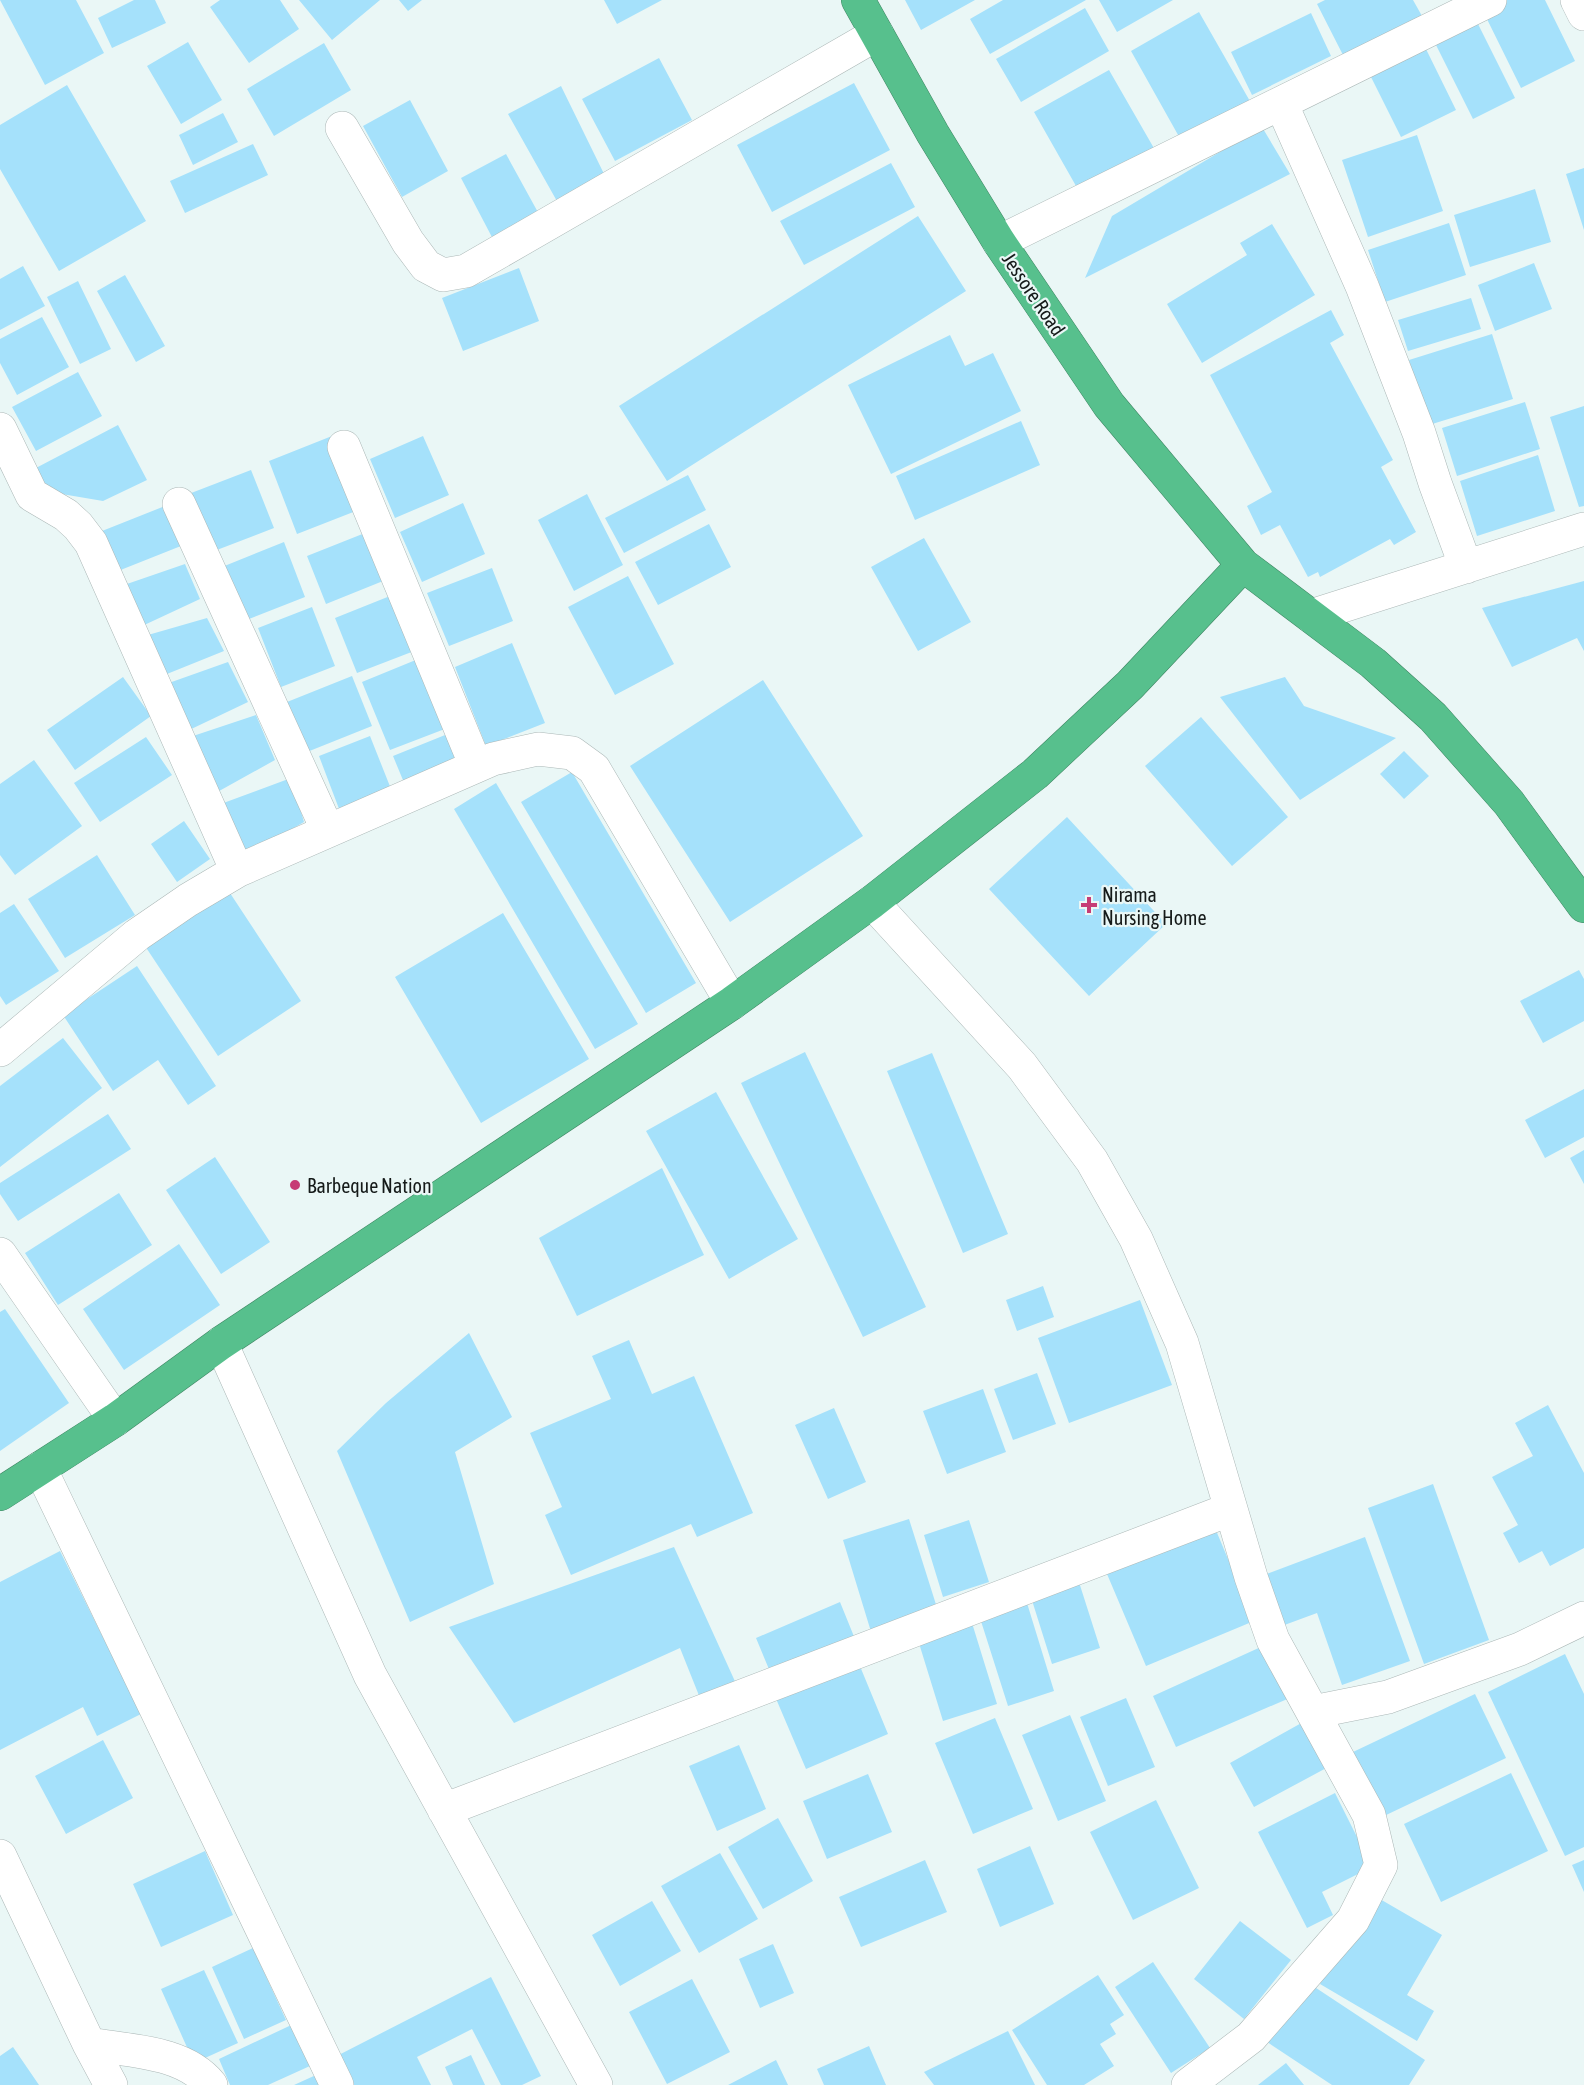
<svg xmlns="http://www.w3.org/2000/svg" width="1584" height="2085" font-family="'Asap Condensed',sans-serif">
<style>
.building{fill:#a5e1fb}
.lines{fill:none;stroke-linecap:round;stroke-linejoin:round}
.minor-casing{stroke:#acb8b7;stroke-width:34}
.highway-casing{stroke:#408664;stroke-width:34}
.minor{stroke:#fff;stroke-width:33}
.highway{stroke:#57c08d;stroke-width:33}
.poi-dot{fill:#c63c75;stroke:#eaf7f6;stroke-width:2}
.labels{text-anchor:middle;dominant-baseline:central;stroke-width:4.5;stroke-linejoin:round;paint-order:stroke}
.street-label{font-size:20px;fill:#151a19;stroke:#eaf7f6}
.poi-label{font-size:20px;fill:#151a19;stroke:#eaf7f6;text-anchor:start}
</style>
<rect width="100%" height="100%" fill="#eaf7f6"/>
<path class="building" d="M 0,0 L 76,0 L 104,53 L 45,85 Z
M 134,0 L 155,0 L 166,23 L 112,48 L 98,18 Z
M 220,0 L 280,0 L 299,29 L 249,63 L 210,7 Z
M 299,0 L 380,0 L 332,40 Z
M 399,0 L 422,0 L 408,11 Z
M 604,0 L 662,0 L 617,24 Z
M 905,0 L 975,0 L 921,30 Z
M 1003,0 L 1086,0 L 990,54 L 970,19 Z
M 1099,0 L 1173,0 L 1117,32 Z
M 1325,0 L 1413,0 L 1422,16 L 1343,55 L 1317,4 Z
M 1499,0 L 1545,0 L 1575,61 L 1521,88 L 1482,9 Z
M 1085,8 L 1109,51 L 1021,102 L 996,59 Z
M 1199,12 L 1251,103 L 1182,142 L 1131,51 Z
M 1311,13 L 1331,56 L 1252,95 L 1231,52 Z
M 1475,18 L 1515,98 L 1473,119 L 1433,39 Z
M 188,42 L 222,100 L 181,124 L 147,66 Z
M 324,43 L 351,90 L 274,136 L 247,89 Z
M 1425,47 L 1456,110 L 1401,137 L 1370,75 Z
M 659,58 L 692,120 L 615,161 L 582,99 Z
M 1109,70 L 1155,150 L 1080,193 L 1034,112 Z
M 854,83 L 890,150 L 772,212 L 737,145 Z
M 67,85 L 146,221 L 59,271 L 0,169 L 0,125 Z
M 561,86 L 607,180 L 558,203 L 508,114 Z
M 410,100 L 448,171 L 402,197 L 363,126 Z
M 223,113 L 238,142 L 193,165 L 179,135 Z
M 1262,127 L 1290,174 L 1085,278 L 1112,216 Z
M 1417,135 L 1443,211 L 1368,237 L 1342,160 Z
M 253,144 L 268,175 L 185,213 L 170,181 Z
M 506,154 L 540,216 L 494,241 L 461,178 Z
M 891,163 L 915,207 L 804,265 L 780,221 Z
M 1584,168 L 1584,230 L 1566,174 Z
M 1535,189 L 1551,242 L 1470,267 L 1454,215 Z
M 918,216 L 966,291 L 667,481 L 619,406 Z
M 1449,223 L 1466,275 L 1385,302 L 1368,250 Z
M 1272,224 L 1315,295 L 1202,363 L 1167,304 L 1247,255 L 1240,243 Z
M 1534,263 L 1552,309 L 1495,331 L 1478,285 Z
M 23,266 L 45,306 L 0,330 L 0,279 Z
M 519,268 L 539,321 L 463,351 L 442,298 Z
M 125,275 L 165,346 L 136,362 L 97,291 Z
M 78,281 L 111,349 L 80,364 L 47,297 Z
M 1471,298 L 1481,329 L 1408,351 L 1398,320 Z
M 1331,310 L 1344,335 L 1330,343 L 1393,460 L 1381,467 L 1416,532 L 1394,545 L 1390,539 L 1320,577 L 1318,572 L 1308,577 L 1280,525 L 1261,535 L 1247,506 L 1272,492 L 1210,375 Z
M 42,317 L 69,367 L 17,395 L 0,363 L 0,339 Z
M 1492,334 L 1513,399 L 1429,425 L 1409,360 Z
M 950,335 L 965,366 L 993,353 L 1021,411 L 891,474 L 848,385 Z
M 78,372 L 102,416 L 36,451 L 12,407 Z
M 1525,402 L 1540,449 L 1457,476 L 1442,428 Z
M 1584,406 L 1584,506 L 1579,507 L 1550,417 Z
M 1021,421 L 1040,465 L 915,520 L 896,476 Z
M 118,425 L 147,480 L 103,501 L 44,491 L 34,469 Z
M 332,436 L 361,509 L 297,534 L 269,461 Z
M 423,436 L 449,495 L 395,518 L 370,459 Z
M 1538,455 L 1555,511 L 1477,536 L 1460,481 Z
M 251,470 L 274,528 L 209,553 L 186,495 Z
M 688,475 L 706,510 L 624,553 L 605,518 Z
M 587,494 L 623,565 L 574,591 L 538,520 Z
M 463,503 L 485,554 L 422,582 L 400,532 Z
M 170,504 L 186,544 L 113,573 L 97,533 Z
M 709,524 L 731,567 L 658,605 L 635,562 Z
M 370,531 L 388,579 L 326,604 L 307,556 Z
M 924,538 L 971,622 L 918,651 L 871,567 Z
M 284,542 L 305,597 L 244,621 L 222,567 Z
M 185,564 L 200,599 L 140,627 L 124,585 Z
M 492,568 L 513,621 L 449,646 L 427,593 Z
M 628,576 L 674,664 L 615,695 L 568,607 Z
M 1584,581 L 1584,651 L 1577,638 L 1512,667 L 1482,608 Z
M 400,592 L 422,648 L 357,673 L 335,618 Z
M 312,607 L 335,666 L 281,687 L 258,628 Z
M 207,618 L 224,651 L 157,678 L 141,637 Z
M 512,643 L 545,723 L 486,746 L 455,667 Z
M 423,657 L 450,727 L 390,750 L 362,682 Z
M 228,662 L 248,702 L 185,732 L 166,684 Z
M 352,676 L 372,726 L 302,754 L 282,704 Z
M 123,677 L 151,716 L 75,770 L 47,730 Z
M 1285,677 L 1304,706 L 1396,738 L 1300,800 L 1220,697 Z
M 763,680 L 863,836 L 730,922 L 630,766 Z
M 256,715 L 275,760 L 212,795 L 190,737 Z
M 1201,717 L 1288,817 L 1232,866 L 1145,766 Z
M 455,731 L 467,761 L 405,785 L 393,756 Z
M 370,736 L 393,794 L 341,814 L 319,756 Z
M 146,737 L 172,775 L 100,822 L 74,783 Z
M 1404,751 L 1429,776 L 1404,799 L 1380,774 Z
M 34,760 L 82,826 L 15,875 L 0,855 L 0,784 Z
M 572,772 L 696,983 L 646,1013 L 521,802 Z
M 291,778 L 304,822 L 240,859 L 218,805 Z
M 496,783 L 638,1024 L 595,1049 L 454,809 Z
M 1067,817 L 1166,924 L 1089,996 L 989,889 Z
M 184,821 L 210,859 L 177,882 L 151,844 Z
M 97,855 L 135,915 L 65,958 L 28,899 Z
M 228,890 L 301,1001 L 218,1056 L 145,946 Z
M 14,904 L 59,971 L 6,1005 L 0,996 L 0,913 Z
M 503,913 L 589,1059 L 481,1123 L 395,977 Z
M 137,966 L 216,1086 L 188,1105 L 158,1060 L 113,1091 L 63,1015 Z
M 1579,970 L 1584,979 L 1584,1021 L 1543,1043 L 1520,1001 Z
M 63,1038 L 102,1088 L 0,1167 L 0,1086 Z
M 805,1052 L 926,1307 L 863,1337 L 741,1083 Z
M 932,1053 L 1008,1234 L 963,1253 L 887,1071 Z
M 1584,1089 L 1584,1137 L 1545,1158 L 1525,1120 Z
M 716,1092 L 798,1239 L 729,1279 L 646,1131 Z
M 108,1114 L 131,1149 L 18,1221 L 0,1194 L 0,1183 Z
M 1584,1150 L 1584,1184 L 1570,1158 Z
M 215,1157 L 270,1242 L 221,1274 L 166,1190 Z
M 662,1168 L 704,1255 L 577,1316 L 539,1238 Z
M 119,1193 L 152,1245 L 58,1305 L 25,1253 Z
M 179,1244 L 220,1305 L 124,1370 L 83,1309 Z
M 1043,1286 L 1054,1317 L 1017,1331 L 1006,1300 Z
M 1140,1300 L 1172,1385 L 1069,1423 L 1038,1338 Z
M 5,1309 L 69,1403 L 0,1451 L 0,1312 Z
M 469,1333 L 512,1417 L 455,1452 L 494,1584 L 410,1622 L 337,1451 L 386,1403 Z
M 629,1340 L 652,1394 L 694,1376 L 753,1513 L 697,1537 L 691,1524 L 571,1575 L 545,1515 L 562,1507 L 530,1433 L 611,1399 L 592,1356 Z
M 1037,1373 L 1056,1424 L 1013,1440 L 994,1389 Z
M 983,1389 L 1006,1452 L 947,1474 L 923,1411 Z
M 1548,1405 L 1584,1473 L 1584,1548 L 1550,1566 L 1542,1551 L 1519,1563 L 1503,1533 L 1518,1525 L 1492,1477 L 1533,1456 L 1515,1423 Z
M 834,1408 L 866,1482 L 828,1499 L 795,1425 Z
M 1433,1484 L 1489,1640 L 1424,1664 L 1368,1508 Z
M 909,1519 L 939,1614 L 872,1635 L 843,1540 Z
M 969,1520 L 989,1582 L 943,1597 L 924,1535 Z
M 1215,1528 L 1254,1621 L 1146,1666 L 1107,1574 Z
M 1365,1537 L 1410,1661 L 1342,1685 L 1317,1613 L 1279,1627 L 1261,1576 Z
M 674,1547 L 738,1688 L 702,1703 L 680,1648 L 514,1723 L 449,1627 Z
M 60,1551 L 141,1714 L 97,1736 L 83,1707 L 0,1750 L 0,1582 Z
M 1078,1579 L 1100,1648 L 1052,1664 L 1030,1594 Z
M 840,1602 L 855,1639 L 771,1674 L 756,1638 Z
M 1027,1603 L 1054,1691 L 1008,1706 L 980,1618 Z
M 972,1623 L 997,1704 L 943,1721 L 918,1640 Z
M 1263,1646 L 1292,1697 L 1176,1747 L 1153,1696 Z
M 1565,1654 L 1584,1694 L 1584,1847 L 1565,1856 L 1488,1692 Z
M 857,1659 L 888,1734 L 806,1769 L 774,1694 Z
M 1475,1694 L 1506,1758 L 1384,1816 L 1353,1752 Z
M 1126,1698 L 1155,1767 L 1108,1786 L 1080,1717 Z
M 1070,1715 L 1106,1801 L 1058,1821 L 1022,1735 Z
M 995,1718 L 1033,1809 L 973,1834 L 935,1743 Z
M 1305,1721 L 1330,1766 L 1254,1807 L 1230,1763 Z
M 103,1740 L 133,1798 L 66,1834 L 35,1776 Z
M 739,1745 L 766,1809 L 717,1831 L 689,1766 Z
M 1511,1773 L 1548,1851 L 1441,1902 L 1404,1824 Z
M 868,1774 L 892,1832 L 827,1859 L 803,1801 Z
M 1335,1793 L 1372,1867 L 1322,1892 L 1333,1915 L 1307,1928 L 1258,1832 Z
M 1156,1800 L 1199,1888 L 1133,1920 L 1090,1832 Z
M 778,1818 L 813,1881 L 763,1909 L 728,1847 Z
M 1030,1846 L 1054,1904 L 1000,1927 L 977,1869 Z
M 205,1851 L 233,1915 L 161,1947 L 133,1884 Z
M 720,1853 L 758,1919 L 699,1953 L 661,1886 Z
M 925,1860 L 947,1912 L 861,1947 L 839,1897 Z
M 1584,1860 L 1584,1892 L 1572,1865 Z
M 1373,1895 L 1442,1935 L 1407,1995 L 1434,2011 L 1417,2041 L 1320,1984 Z
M 652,1901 L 681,1951 L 620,1986 L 592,1935 Z
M 1240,1921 L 1291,1960 L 1244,2019 L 1194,1979 Z
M 773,1944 L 794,1993 L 760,2008 L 739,1959 Z
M 253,1948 L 286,2020 L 244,2039 L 212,1967 Z
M 1153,1962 L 1210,2048 L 1171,2073 L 1115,1987 Z
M 204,1970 L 238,2043 L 194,2063 L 161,1989 Z
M 1098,1975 L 1124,2015 L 1110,2024 L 1116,2034 L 1100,2044 L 1114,2066 L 1084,2085 L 1047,2085 L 1012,2030 Z
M 491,1977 L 541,2076 L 522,2085 L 501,2085 L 472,2029 L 417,2057 L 431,2085 L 339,2085 L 327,2061 Z
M 692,1979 L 730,2052 L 667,2084 L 629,2012 Z
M 1304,1980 L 1425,2060 L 1409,2085 L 1332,2085 L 1264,2040 Z
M 302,2020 L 321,2061 L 268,2085 L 230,2085 L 219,2059 Z
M 1008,2031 L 1035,2085 L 934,2085 L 924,2072 Z
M 869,2046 L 886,2085 L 824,2085 L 817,2069 Z
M 13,2047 L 39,2085 L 0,2085 L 0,2056 Z
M 471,2055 L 485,2085 L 453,2085 L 445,2067 Z
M 776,2060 L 788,2085 L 728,2085 Z
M 1286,2063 L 1304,2085 L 1258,2085 Z
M 327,2070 L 334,2085 L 294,2085 Z"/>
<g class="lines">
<defs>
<path id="minor" d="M 1577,0 L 1584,14
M 1281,103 L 1362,286 L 1419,433 L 1435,483 L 1466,567
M 342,128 L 408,242 L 426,266 L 443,275 L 466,271 L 877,34
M 999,242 L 1490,0
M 0,429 L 32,495 L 66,515 L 78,526 L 91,543 L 237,871
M 344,447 L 476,766
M 179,504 L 328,831
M 1311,616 L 1584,529
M 872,902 L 1022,1066 L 1092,1161 L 1136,1239 L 1182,1343 L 1251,1577 L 1273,1640 L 1369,1815 L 1381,1865 L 1353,1920 L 1251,2037 L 1188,2085
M 0,1050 L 137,935 L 188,900 L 237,871 L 493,759 L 538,749 L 572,753 L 594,769 L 732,1003
M 0,1254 L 115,1420
M 221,1343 L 370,1675 L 596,2085
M 40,1468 L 337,2085
M 1313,1712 L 1388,1697 L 1520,1649 L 1584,1618
M 444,1810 L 1231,1509
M 0,1856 L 89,2044 L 111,2085
M 89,2044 C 129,2051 184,2051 211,2085"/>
<path id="highway" d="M 858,0 L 933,134 L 999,242 L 1109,405 L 1243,565 L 1373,663 L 1433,717 L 1509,803 L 1584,906
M 0,1494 L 115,1420 L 221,1343 L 732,1003 L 872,902 L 1035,774 L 1130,685 L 1243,565"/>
</defs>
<use href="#minor" class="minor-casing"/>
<use href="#highway" class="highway-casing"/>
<use href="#minor" class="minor"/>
<use href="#highway" class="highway"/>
</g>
<g class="poi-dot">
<path d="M1086 896h6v6h6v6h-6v6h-6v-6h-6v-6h6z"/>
<circle cx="295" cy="1185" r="6"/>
</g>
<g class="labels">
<g class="street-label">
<text transform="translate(1034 294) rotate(56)">Jessore Road</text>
</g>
<g class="poi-label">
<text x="1102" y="894">Nirama<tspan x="1102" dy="23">Nursing Home</tspan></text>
<text x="307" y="1185">Barbeque Nation</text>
</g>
</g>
</svg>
